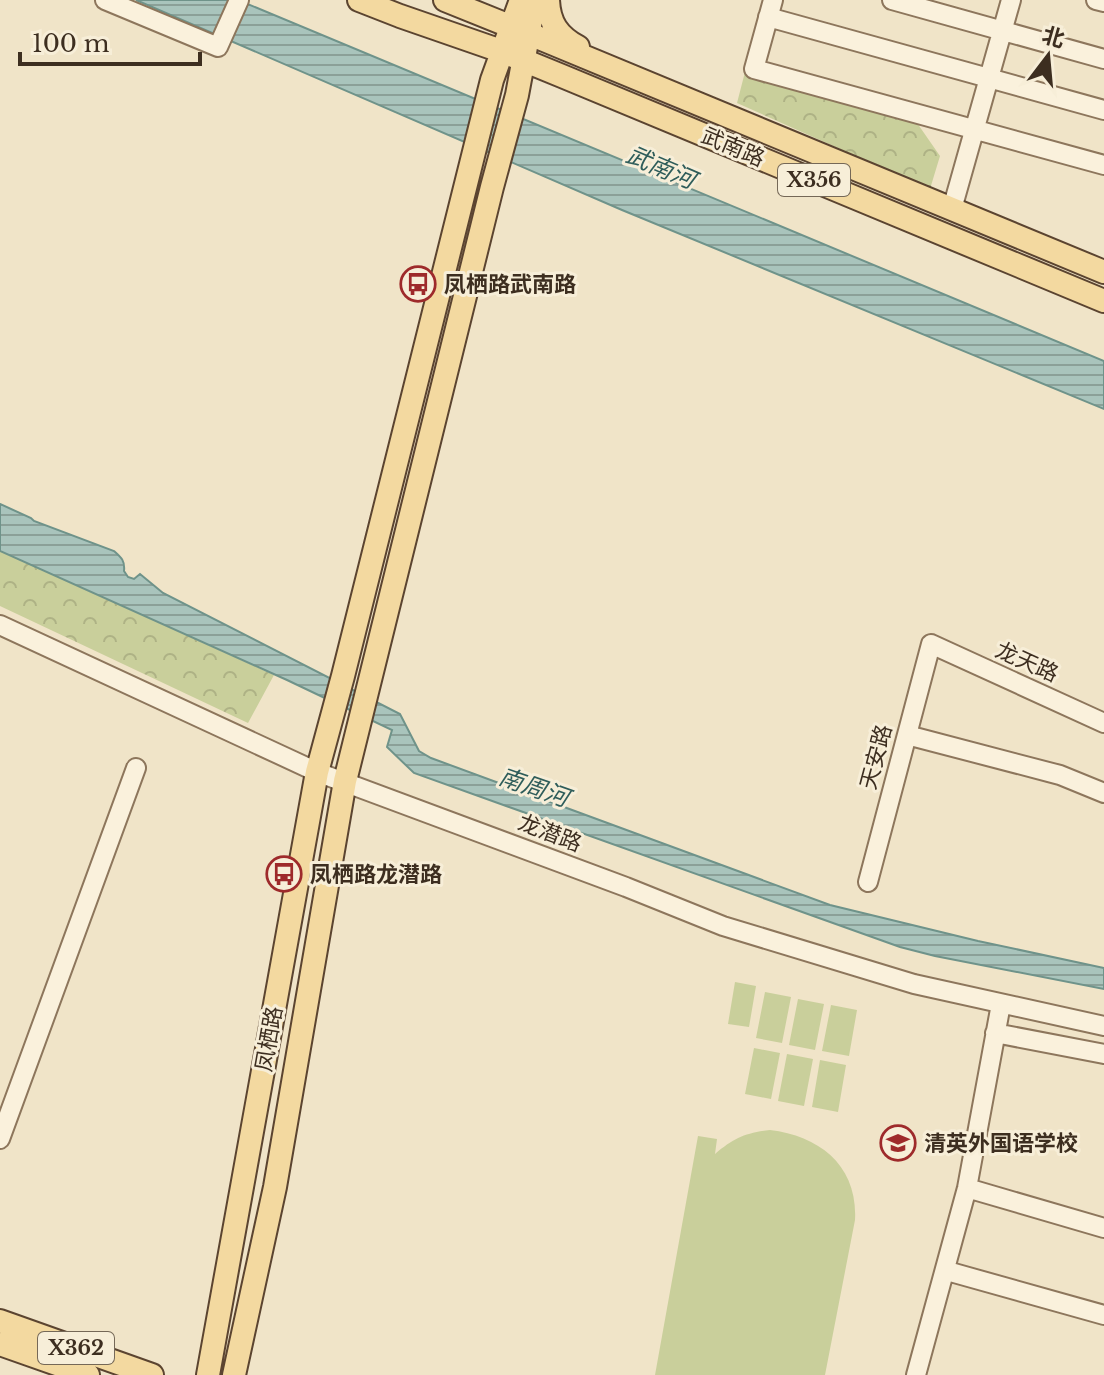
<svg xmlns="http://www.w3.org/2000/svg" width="1104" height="1375" font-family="'Libre Baskerville','Noto Sans SC',serif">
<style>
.forest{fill:url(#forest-crowns)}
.park{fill:#c9cf9b}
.water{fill:url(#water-rules);stroke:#6f938a;stroke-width:2}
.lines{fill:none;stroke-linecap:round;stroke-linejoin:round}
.minor-casing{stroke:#8d765c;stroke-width:22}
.major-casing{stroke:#5b4430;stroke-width:26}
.minor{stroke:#faf1dc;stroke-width:18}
.major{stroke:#f3d9a0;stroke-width:22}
.labels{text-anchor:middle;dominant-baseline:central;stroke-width:6;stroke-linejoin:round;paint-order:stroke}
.shield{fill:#f7eed8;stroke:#756857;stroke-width:2}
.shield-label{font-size:20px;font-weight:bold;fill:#3d2e20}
.street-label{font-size:22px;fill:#3d2e20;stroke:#f7eed8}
.poi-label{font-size:22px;font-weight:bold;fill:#3d2e20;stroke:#f7eed8;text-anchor:start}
.water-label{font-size:24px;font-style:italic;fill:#2f5d5a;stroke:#f7eed8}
</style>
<defs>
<pattern id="forest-crowns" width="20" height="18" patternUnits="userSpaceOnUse" patternTransform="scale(2)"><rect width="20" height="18" fill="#c9cf9b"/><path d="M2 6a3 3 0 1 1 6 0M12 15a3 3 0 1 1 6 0" fill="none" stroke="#aeb285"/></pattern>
<pattern id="water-rules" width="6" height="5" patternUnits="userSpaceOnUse" patternTransform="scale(2)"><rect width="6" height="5" fill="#a9c4bc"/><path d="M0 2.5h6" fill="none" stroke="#8ba098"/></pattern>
</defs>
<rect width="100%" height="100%" fill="#f0e4c8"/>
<path class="forest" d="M 745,72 L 915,120 L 940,156 L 930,189 L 737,103 Z
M 0,551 L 274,675 L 248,723 L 0,606 Z"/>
<path class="park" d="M 735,982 L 756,986 L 749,1027 L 728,1024 Z
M 765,992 L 791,997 L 782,1043 L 756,1038 Z
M 798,999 L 824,1004 L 815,1050 L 789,1045 Z
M 831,1005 L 857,1010 L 849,1056 L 822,1051 Z
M 754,1048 L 780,1053 L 771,1099 L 745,1094 Z
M 787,1054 L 813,1059 L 804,1106 L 778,1101 Z
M 820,1060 L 846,1065 L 838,1112 L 812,1107 Z
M 770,1130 C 820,1136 858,1166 855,1220 L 825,1375 L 655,1375 L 698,1136 L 717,1139 L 715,1154 C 734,1138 745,1133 770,1130 Z"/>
<path class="water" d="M 136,0 L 238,0 L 1104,361 L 1104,409 L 622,210 Z
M 0,504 L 31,518 L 34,521 L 114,551 C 122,558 125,561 124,571 L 128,577 L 134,579 L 140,574 L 163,593 L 400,714 L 419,751 L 431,758 L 830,905 L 978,941 L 1104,968 L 1104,989 L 935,956 L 900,947 L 414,773 L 387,747 L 392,730 L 287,680 L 0,551 Z"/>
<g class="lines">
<defs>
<path id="minor" d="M 105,0 L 218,47 L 239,0
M 773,0 L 754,69 L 1104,165
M 892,0 L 1104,59
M 1096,0 L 1104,2
M 768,17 L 1104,110
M 952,209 L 1011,0
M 0,625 L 317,772 L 626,887 L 723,926 L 914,984 L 1104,1026
M 907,735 L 1060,775 L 1104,793
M 868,882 L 931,644 L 1104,723
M 995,1033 L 1104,1054
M 0,1139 L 136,768
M 967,1188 L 1104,1228
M 947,1271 L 1104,1315
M 916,1375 L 967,1188 L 1001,1004"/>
<path id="major" d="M 359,0 L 400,16 L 501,51 L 562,76 L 1104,301
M 445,0 L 532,35 L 1104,272
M 548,0 C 549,23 558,36 578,47
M 0,1321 L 152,1375
M 0,1344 L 88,1375
M 208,1375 L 317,772 L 343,676 L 492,80 L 521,0
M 234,1375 L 275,1187 L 345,781 L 492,187 L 517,95 L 531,20 L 537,0"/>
</defs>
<use href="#minor" class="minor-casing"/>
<use href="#major" class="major-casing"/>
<use href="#minor" class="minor"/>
<use href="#major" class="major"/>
</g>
<defs>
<symbol id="bus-ring" viewBox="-11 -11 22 22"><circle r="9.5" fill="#f7eed8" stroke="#9e2a2b" stroke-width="1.5"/><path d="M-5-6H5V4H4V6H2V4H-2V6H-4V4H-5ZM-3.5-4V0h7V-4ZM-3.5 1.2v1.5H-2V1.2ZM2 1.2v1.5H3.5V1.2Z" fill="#9e2a2b"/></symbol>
<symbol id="school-ring" viewBox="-11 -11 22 22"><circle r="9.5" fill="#f7eed8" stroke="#9e2a2b" stroke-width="1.5"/><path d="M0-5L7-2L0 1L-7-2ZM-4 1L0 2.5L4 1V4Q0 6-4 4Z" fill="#9e2a2b"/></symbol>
</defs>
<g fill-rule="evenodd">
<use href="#bus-ring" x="398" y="264" width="40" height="40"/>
<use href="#bus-ring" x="264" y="854" width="40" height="40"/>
<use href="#school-ring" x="878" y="1123" width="40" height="40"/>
</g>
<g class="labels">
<g class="shield">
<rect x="778" y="164" width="72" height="32" rx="6"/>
<rect x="38" y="1332" width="76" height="32" rx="6"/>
</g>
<g class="shield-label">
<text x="814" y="180">X356</text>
<text x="76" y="1348">X362</text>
</g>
<g class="street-label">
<text transform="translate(733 147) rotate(23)">武南路</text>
<text transform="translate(1027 662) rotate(24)">龙天路</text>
<text transform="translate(876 757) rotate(-75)">天安路</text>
<text transform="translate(550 833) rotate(21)">龙潜路</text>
<text transform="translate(269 1039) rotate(-80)">凤栖路</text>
</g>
<g class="poi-label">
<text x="444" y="284">凤栖路武南路</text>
<text x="310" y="874">凤栖路龙潜路</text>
<text x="924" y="1143">清英外国语学校</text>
</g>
<g class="water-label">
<text transform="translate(661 167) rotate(23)">武南河</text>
<text transform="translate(534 787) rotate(19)">南周河</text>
</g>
</g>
<g transform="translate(1048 56) rotate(16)" stroke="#f7eed8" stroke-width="6" paint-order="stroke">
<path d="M0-6L14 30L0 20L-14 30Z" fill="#3d2e20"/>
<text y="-12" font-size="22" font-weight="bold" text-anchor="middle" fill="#3d2e20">北</text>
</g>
<path d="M20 52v12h180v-12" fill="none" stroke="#3d2e20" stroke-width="4"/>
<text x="32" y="52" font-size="24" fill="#3d2e20" stroke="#f7eed8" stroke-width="6" paint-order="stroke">100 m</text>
</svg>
